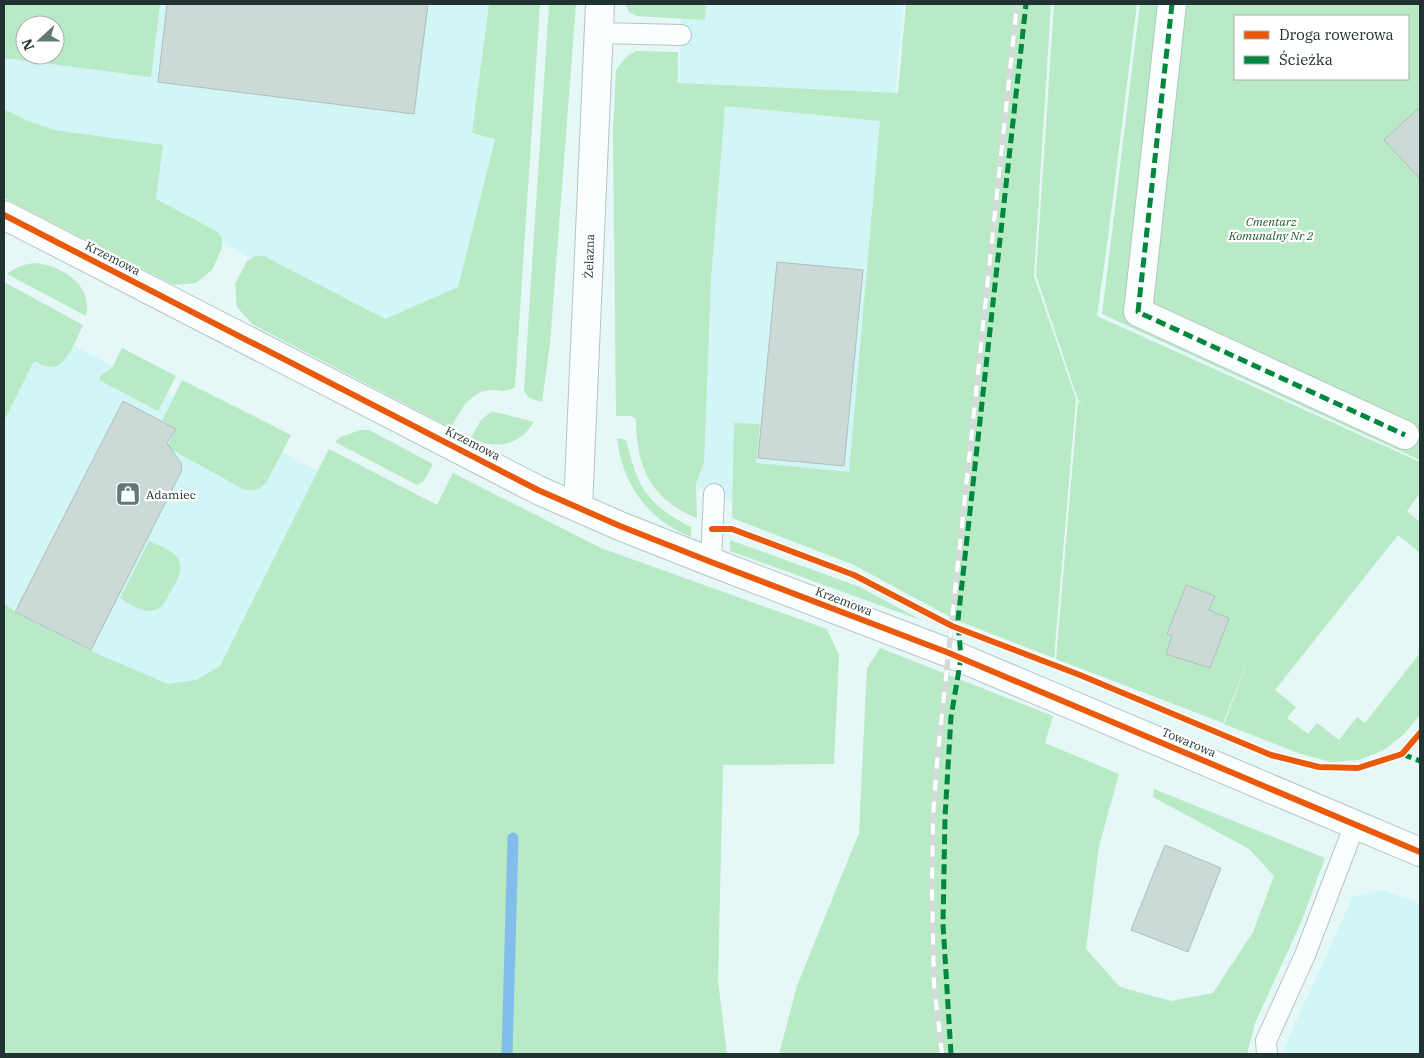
<svg xmlns="http://www.w3.org/2000/svg" width="1424" height="1058" font-family="'IBM Plex Serif',serif">
<style>
.built{fill:#d2f6f6;fill-rule:evenodd}
.green{fill:#b8eac6;fill-rule:evenodd}
.lines{fill:none;stroke-linecap:round;stroke-linejoin:round}
.stream{stroke:#83bdeb;stroke-width:11}
.building{fill:#cbd9d7;stroke:#afbebc}
.service-casing{stroke:#b5c4c4;stroke-width:22}
.pedestrian-casing{stroke:#b5c4c4;stroke-width:30}
.tertiary-casing{stroke:#b5c4c4;stroke-width:30}
.service{stroke:#fbfefe;stroke-width:20}
.pedestrian{stroke:#fbfefe;stroke-width:28}
.tertiary{stroke:#fbfefe;stroke-width:28}
.rail-casing{stroke:#d4dada;stroke-width:5.5}
.rail{stroke:#fff;stroke-width:4;stroke-dasharray:11;stroke-linecap:butt}
.quiet{stroke:#00873e;stroke-width:5;stroke-dasharray:10 5;stroke-linecap:butt}
.cycleway-casing{stroke:#fff;stroke-width:9}
.cycleway{stroke:#e8590c;stroke-width:6}
.labels{text-anchor:middle;dominant-baseline:central;stroke-width:4.5;stroke-linejoin:round;paint-order:stroke}
.park-label{font-size:12px;font-style:italic;fill:#21582d;stroke:#fff}
.street-label{font-size:12px;fill:#223232;stroke:#fff}
.poi-label{font-size:12px;fill:#223232;stroke:#fff;text-anchor:start}
</style>
<rect width="100%" height="100%" fill="#e5f7f7"/>
<path class="built" d="M 4,4 L 513,4 L 508,104 L 461,291 L 383,326 L 4,129 ZM 25,25 L 55,25 L 55,55 L 25,55 Z
M 682,4 L 904,4 L 895,93 L 863,558 L 692,484 L 679,84 Z
M 4,310 L 471,549 L 399,763 L 4,684 Z
M 1383,890 L 1420,904 L 1420,1054 L 1286,1054 L 1284,1049 L 1353,896 Z"/>
<path class="green" d="M 4,4 L 160,4 L 151,77 L 4,58 ZM 25,25 L 55,25 L 55,55 L 25,55 Z
M 489,4 L 540,4 L 515,387 C 506,393 503,390 493,390 C 470,390 461,410 451,428 L 252,324 L 237,307 L 235,284 L 247,261 L 256,256 L 264,256 L 385,319 L 458,287 L 495,139 L 472,133 Z
M 549,4 L 576,4 L 550,344 L 542,402 L 529,398 L 524,390 Z
M 625,4 L 706,4 L 705,20 L 637,16 L 629,12 Z
M 906,4 L 1051,4 L 1034,276 L 1076,399 L 1054,658 L 956,620 L 854,565 L 732,518 L 734,423 L 760,424 L 756,463 L 849,472 L 880,121 L 725,106 L 711,279 L 704,463 L 696,483 L 697,518 C 651,500 636,467 636,419 L 631,416 L 616,416 L 613,132 L 616,70 L 627,56 L 636,51 L 678,52 L 678,83 L 898,93 Z
M 1054,4 L 1137,4 L 1108,237 L 1097,316 L 1420,462 L 1420,493 L 1407,511 L 1420,522 L 1420,550 L 1419,552 L 1398,535 L 1275,690 L 1296,707 L 1287,718 L 1308,734 L 1317,723 L 1339,740 L 1357,717 L 1365,723 L 1420,653 L 1420,715 L 1404,734 L 1384,750 L 1359,760 L 1331,762 L 1301,754 L 1224,724 L 1250,655 L 1223,723 L 1056,659 L 1078,402 L 1083,404 L 1078,400 L 1036,275 Z
M 1140,4 L 1420,4 L 1420,460 L 1102,314 ZM 1235,16 L 1408,16 L 1408,79 L 1235,79 Z
M 4,109 L 26,120 L 54,130 L 163,145 L 156,199 L 218,232 L 222,238 L 222,248 L 212,270 L 196,283 L 174,285 L 4,198 Z
M 35,263 C 62,266 93,284 86,316 L 7,274 C 16,267 24,264 35,263 Z
M 4,282 L 83,325 C 77,337 67,369 49,367 C 44,367 39,363 34,361 L 4,421 Z
M 122,348 L 176,376 L 158,411 L 99,380 L 101,375 L 112,368 Z
M 182,380 L 291,435 L 266,483 C 259,490 253,492 243,489 L 167,447 L 176,429 L 162,421 Z
M 491,412 L 499,413 L 534,422 C 519,446 496,450 471,438 L 481,420 Z
M 360,430 L 369,430 L 433,464 L 424,481 L 417,485 L 335,442 L 341,437 Z
M 617,438 L 626,440 C 630,453 633,468 639,481 C 649,502 670,517 691,527 L 691,537 C 648,520 622,484 617,438 Z
M 329,449 L 437,505 L 453,473 L 601,548 L 827,629 L 839,655 L 834,764 L 723,765 L 718,981 L 727,1054 L 4,1054 L 4,604 L 12,609 L 14,612 L 91,651 L 168,684 L 196,680 L 220,666 Z
M 730,540 L 860,587 L 923,621 L 730,551 Z
M 149,541 C 157,545 168,548 174,554 C 190,567 170,591 163,605 C 150,618 133,606 120,598 Z
M 880,648 L 1053,716 L 1045,743 L 1119,774 L 1099,846 L 1086,949 L 1120,987 L 1171,1001 L 1213,993 L 1253,932 L 1274,876 L 1249,849 L 1153,797 L 1154,789 L 1325,858 L 1302,920 L 1255,1023 L 1247,1054 L 779,1054 L 797,986 L 859,833 L 867,668 Z"/>
<g class="lines">
<path class="stream" d="M 507,1054 L 513,838"/>
</g>
<path class="building" d="M 167,4 L 428,4 L 414,114 L 158,82 Z
M 1420,107 L 1420,179 L 1384,140 Z
M 777,262 L 863,270 L 844,466 L 758,458 Z
M 123,401 L 176,429 L 167,443 L 181,463 L 182,470 L 91,650 L 15,612 Z
M 1186,585 L 1215,596 L 1209,610 L 1229,618 L 1210,668 L 1166,654 L 1172,636 L 1167,634 Z
M 1165,845 L 1221,868 L 1188,952 L 1131,930 Z"/>
<g class="lines">
<defs>
<path id="service" d="M 599,33 L 681,35
M 711,562 L 714,494
M 1267,1054 L 1266,1041 L 1305,955 L 1355,824"/>
<path id="pedestrian" d="M 1172,4 L 1138,312 L 1405,435"/>
<path id="tertiary" d="M 4,215 L 538,490 L 620,526 L 711,562 L 949,653 L 1420,852
M 578,507 L 600,4"/>
</defs>
<use href="#service" class="service-casing"/>
<use href="#pedestrian" class="pedestrian-casing"/>
<use href="#tertiary" class="tertiary-casing"/>
<use href="#service" class="service"/>
<use href="#pedestrian" class="pedestrian"/>
<use href="#tertiary" class="tertiary"/>
<defs>
<path id="rail" d="M 942,1054 L 934,984 L 932,891 L 933,817 L 937,762 L 1017,4"/>
</defs>
<use href="#rail" class="rail-casing"/>
<use href="#rail" class="rail"/>
<path class="quiet" d="M 1172,4 L 1138,312 L 1405,435
M 1402,754 L 1420,761
M 951,1054 L 943,924 L 945,817 L 951,717 L 961,658 L 958,620 L 1026,4"/>
<defs>
<path id="cycleway" d="M 4,215 L 538,490 L 620,526 L 711,562 L 949,653 L 1420,852
M 712,529 L 732,529 L 854,575 L 952,626 L 1080,675 L 1271,755 L 1319,767 L 1358,768 L 1402,754 L 1420,733"/>
</defs>
<use href="#cycleway" class="cycleway-casing"/>
<use href="#cycleway" class="cycleway"/>
</g>
<defs>
<symbol id="shop-square" viewBox="-11 -11 22 22"><rect x="-9" y="-9" width="18" height="18" rx="4" fill="#677" stroke="#fff"/><path d="M-5-2.5h2.3a2.7 3.5 0 0 1 5.4 0H5L5.5 6h-11ZM-1.5-2.5h3a1.5 2.3 0 0 0-3 0Z" fill="#fff"/></symbol>
</defs>
<g fill-rule="evenodd">
<use href="#shop-square" x="114" y="480" width="28" height="28"/>
</g>
<g class="labels">
<g class="park-label">
<text x="1271" y="221">Cmentarz<tspan x="1271" dy="14">Komunalny Nr 2</tspan></text>
</g>
<g class="street-label">
<text transform="translate(589 256) rotate(-88)">Żelazna</text>
<text transform="translate(113 258) rotate(27)">Krzemowa</text>
<text transform="translate(473 443) rotate(27)">Krzemowa</text>
<text transform="translate(844 601) rotate(21)">Krzemowa</text>
<text transform="translate(1189 742) rotate(23)">Towarowa</text>
</g>
<g class="poi-label">
<text x="146" y="494">Adamiec</text>
</g>
</g>
<rect width="1424" height="1058" fill="none" stroke="#223232" stroke-width="10"/>
<rect x="1234" y="15" width="175" height="65" fill="#ffffff" stroke="#a7adad"/>
<rect x="1244" y="31" width="25" height="8" fill="#e8590c" stroke="#a7adad"/>
<text x="1279" y="40" font-size="15" fill="#223232">Droga rowerowa</text>
<rect x="1244" y="56" width="25" height="8" fill="#00873e" stroke="#a7adad"/>
<text x="1279" y="65" font-size="15" fill="#223232">Ścieżka</text>
<g transform="translate(40 40) rotate(249)"><circle r="24" fill="#ffffff" stroke="#a7adad"/>
<path d="M0-4L9 19L0 12L-9 19Z" fill="#667777"/>
<text y="-8" font-size="14" font-weight="bold" text-anchor="middle" fill="#223232">N</text>
</g>
</svg>
